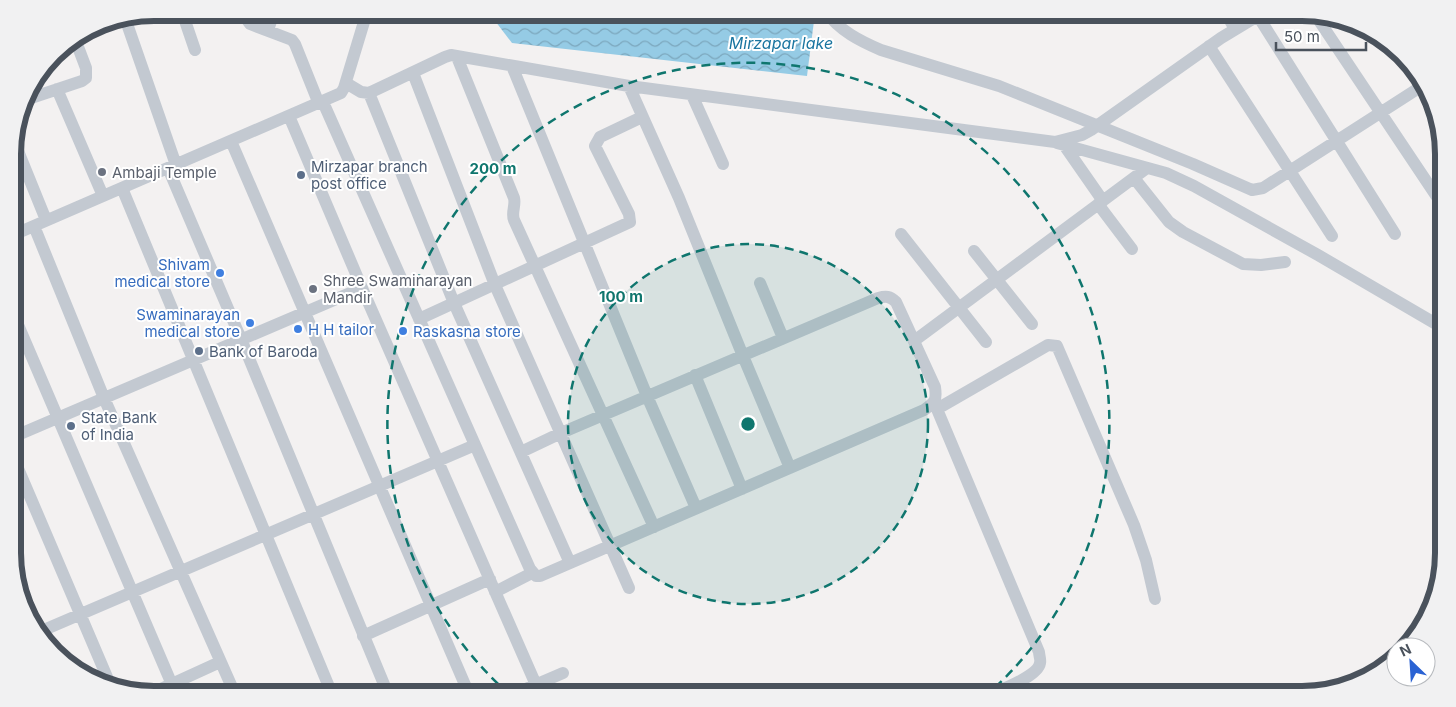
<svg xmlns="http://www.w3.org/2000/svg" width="1456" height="707" font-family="Inter,sans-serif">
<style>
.water{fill:url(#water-waves)}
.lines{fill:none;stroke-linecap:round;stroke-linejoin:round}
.minor{stroke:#c3c9d1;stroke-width:12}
.ring{fill:none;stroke:#0f766e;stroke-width:2.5;stroke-dasharray:9 6}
.worship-dot{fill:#6b7280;stroke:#fff;stroke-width:2}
.service-dot{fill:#5c6f8a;stroke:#fff;stroke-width:2}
.shop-dot{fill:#3f7fe0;stroke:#fff;stroke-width:2}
.labels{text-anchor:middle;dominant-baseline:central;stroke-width:4;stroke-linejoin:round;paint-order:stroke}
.service-label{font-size:15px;fill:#4e5e75;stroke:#fff;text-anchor:start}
.worship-label{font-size:15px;fill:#5b616d;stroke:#fff;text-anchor:start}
.shop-label{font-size:15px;fill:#366cbe;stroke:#fff;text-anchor:end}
.water-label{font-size:16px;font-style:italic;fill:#1a75a0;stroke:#fff}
.rim{fill:none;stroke:#4a525c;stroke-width:6}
.centre{fill:#0f766e;stroke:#fff;stroke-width:2.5}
.ring-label{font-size:15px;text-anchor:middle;font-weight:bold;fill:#0f766e;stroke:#fff;stroke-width:4;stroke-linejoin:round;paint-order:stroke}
</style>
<defs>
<pattern id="water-waves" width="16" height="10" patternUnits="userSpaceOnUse" patternTransform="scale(1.25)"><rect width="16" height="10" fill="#95cbe5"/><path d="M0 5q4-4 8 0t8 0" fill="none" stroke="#7ca7bd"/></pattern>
</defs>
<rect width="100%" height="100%" fill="#f3f1f1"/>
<path class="water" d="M 489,13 L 815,13 L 807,76 L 512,43 Z"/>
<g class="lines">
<path class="minor" d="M 182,12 L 195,50
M 241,12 L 250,24 L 292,40 L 295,44 L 319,104
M 826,12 C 840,31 860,41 881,50 L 999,86 L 1193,164 L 1252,190 L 1263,188 L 1422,86
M 1225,12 L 1235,29
M 1258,12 L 1258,16 L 1395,234
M 1316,16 L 1443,206
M 125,18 L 176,165
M 268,30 L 274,12
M 1209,46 L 1332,236
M 457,57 L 514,198 C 516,206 511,212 514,220 L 654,527
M 512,66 L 647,396 L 696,508
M 1414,68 L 1415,69
M 413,73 L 495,285 L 629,588
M 346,83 L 361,92 L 369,93 L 445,57 L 451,55 L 629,86 L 1055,142 L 1082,135 L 1091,130 L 1221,38 L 1264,12
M 629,86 L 679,198 L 743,356 L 790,468
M 57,89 L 103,196
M 369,93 L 454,303 L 570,563
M 692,95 L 723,164
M 25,100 L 82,81 L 86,78 L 86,68 L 75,39
M 323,102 L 530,569 L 536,576 L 540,576 L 924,410 C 935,402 937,401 935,387 L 896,302 C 890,296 886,296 878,298 L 561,433 L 521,452
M 289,116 L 362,288 L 540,694
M 14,141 L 46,220
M 231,141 L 469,694
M 1057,143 L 1166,173 L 1194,186 L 1318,255 L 1443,328
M 1064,145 L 1103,201
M 168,168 L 241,339 L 388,694
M 1134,178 L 1169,222 L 1183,232 L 1243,264 L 1261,265 L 1285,262
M 122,188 L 332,694
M 1098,204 L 1132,249
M 34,226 L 104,398 L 235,694
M 901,234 L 986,342
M 13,235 L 341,93 L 344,88 L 367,12
M 974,251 L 1032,324
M 760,283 L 783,338
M 13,313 L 176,694
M 419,319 L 630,222 L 629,214 L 595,146 L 600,137 L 642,117
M 914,341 L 1147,168
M 695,375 L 742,489
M 934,402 L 1039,652 C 1039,655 1041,660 1040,663 C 1038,676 1003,689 992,694
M 937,409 L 1048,345 L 1057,346 L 1134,525 L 1146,560 L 1155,599
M 13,437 L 362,288
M 14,459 L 110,684
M 495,592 L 532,573
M 39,632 L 475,445
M 363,636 L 490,579
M 150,694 L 220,662
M 514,694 L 563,673"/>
</g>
<circle cx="748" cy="424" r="180" fill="#0f766e" fill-opacity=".12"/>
<g class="ring">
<circle cx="748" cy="424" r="180"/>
<path d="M509 694A361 361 0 1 1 990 692"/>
</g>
<g class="worship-dot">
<circle cx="102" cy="172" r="5"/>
<circle cx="313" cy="289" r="5"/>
</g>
<g class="service-dot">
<circle cx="301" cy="175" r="5"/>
<circle cx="199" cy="351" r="5"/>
<circle cx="71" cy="426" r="5"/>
</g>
<g class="shop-dot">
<circle cx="220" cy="273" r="5"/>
<circle cx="250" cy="323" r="5"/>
<circle cx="298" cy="329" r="5"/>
<circle cx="403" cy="331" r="5"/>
</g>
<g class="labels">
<g class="service-label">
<text x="311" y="166">Mirzapar branch<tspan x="311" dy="17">post office</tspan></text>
<text x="209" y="351">Bank of Baroda</text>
<text x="81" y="417">State Bank<tspan x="81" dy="17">of India</tspan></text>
</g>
<g class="worship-label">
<text x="112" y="172">Ambaji Temple</text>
<text x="323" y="280">Shree Swaminarayan<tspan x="323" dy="17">Mandir</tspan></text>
</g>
<g class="shop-label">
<text x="210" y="264">Shivam<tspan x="210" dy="17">medical store</tspan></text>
<text x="240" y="314">Swaminarayan<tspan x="240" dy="17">medical store</tspan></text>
<text x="308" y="329" text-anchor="start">H H tailor</text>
<text x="413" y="331" text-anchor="start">Raskasna store</text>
</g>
<g class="water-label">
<text x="781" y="43">Mirzapar lake</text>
</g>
</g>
<path d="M0 0H1456V707H0ZM154 21H1302A133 133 0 0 1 1435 154V553A133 133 0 0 1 1302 686H154A133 133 0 0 1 21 553V154A133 133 0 0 1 154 21Z" fill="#f1f1f2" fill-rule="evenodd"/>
<path class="rim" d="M154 21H1302A133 133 0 0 1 1435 154V553A133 133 0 0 1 1302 686H154A133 133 0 0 1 21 553V154A133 133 0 0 1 154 21Z"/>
<circle cx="748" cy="424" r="8" class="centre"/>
<g class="ring-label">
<text x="493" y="174">200 m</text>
<text x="621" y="302">100 m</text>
</g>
<g transform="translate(1411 662) rotate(335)"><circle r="24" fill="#ffffff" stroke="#b7babe"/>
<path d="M0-4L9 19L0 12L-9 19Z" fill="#2a62d3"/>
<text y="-8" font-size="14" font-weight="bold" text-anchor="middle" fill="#4a525c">N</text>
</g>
<path d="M1276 42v8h90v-8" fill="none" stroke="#4a525c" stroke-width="2.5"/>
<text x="1284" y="42" font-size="15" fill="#4a525c" stroke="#ffffff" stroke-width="4" paint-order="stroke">50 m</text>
</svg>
